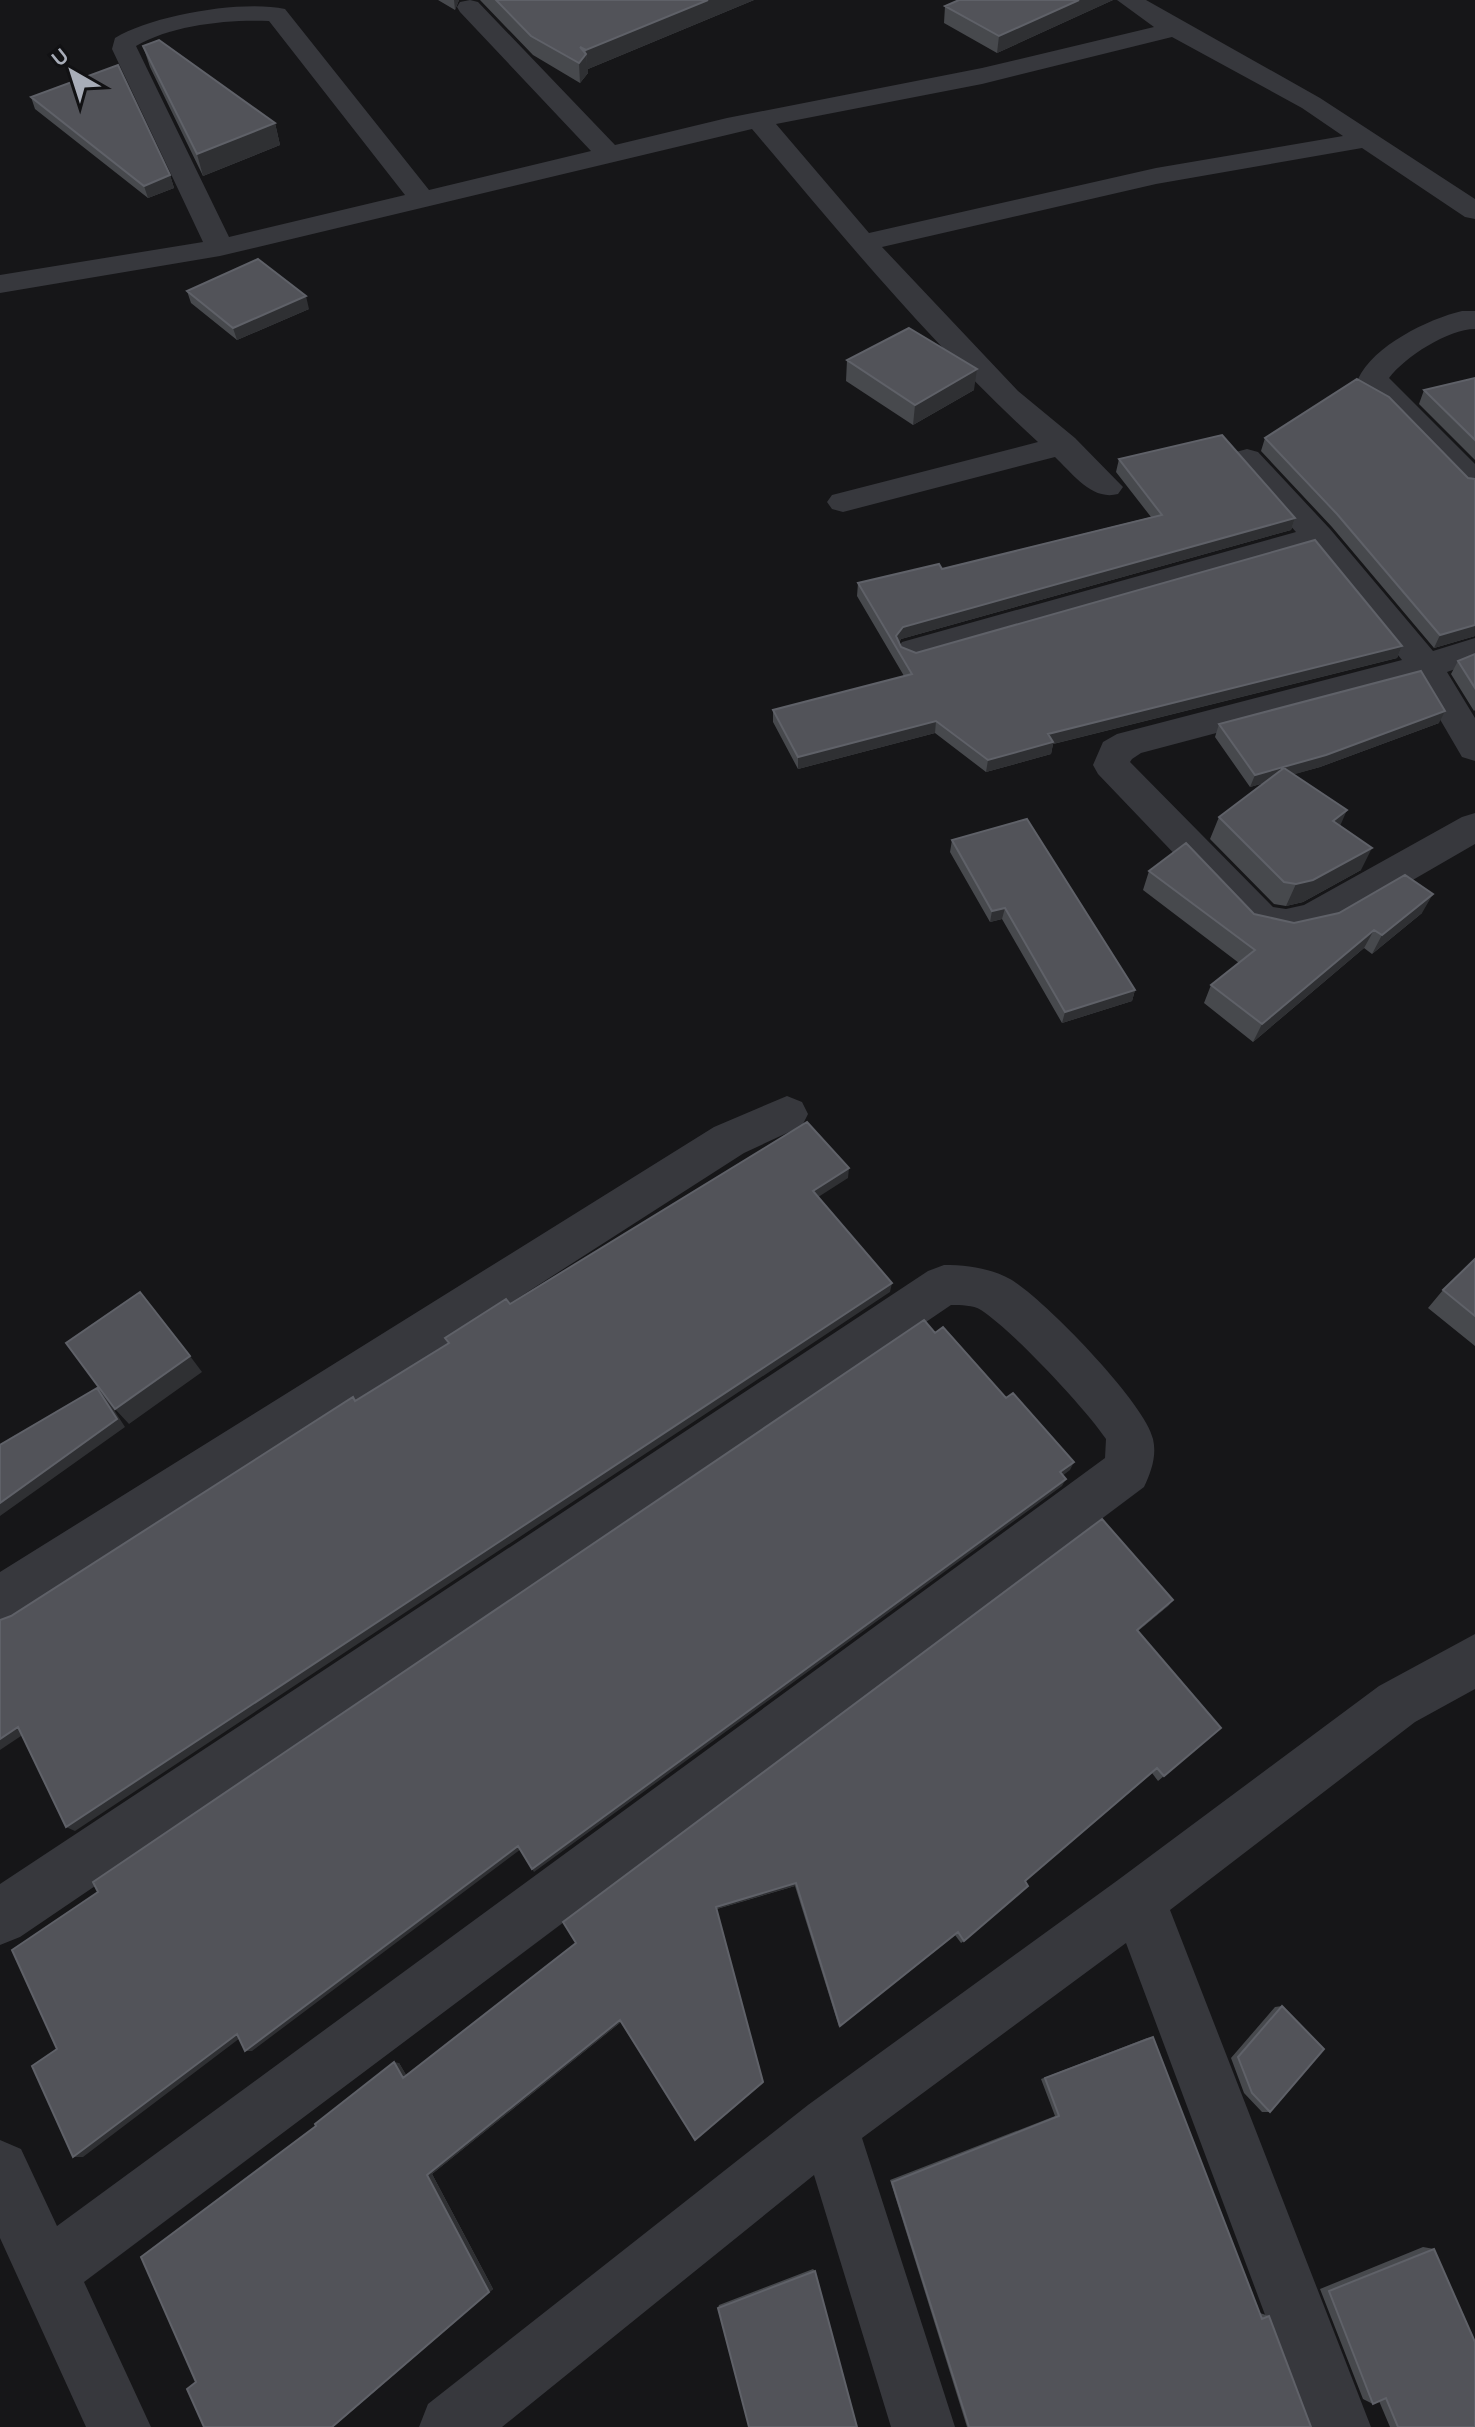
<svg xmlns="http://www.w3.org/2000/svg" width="1475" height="2427" font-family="Karla,sans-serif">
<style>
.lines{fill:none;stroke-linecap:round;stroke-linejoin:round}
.minor{fill:#37383d;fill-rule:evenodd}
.wall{fill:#47494d}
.shaded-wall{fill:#2f3033}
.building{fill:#525359;stroke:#5f6168;stroke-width:2}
</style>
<rect width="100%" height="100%" fill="#161618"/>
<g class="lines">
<path class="minor" d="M 470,0 L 478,2 L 615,145 L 727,118 L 982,68 L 1154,27 L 1117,0 L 1146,0 L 1320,98 L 1475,199 L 1475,219 L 1465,217 L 1362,148 L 1156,184 L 882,247 L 1018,391 L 1075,438 L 1123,487 L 1118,494 C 1092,501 1073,474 1055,457 L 843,512 L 832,509 L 827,502 L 832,495 L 1038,442 C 934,347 843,237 752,129 L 220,256 L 0,293 L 0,275 L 203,242 L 112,49 L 115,38 C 153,15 242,0 285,9 L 429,190 L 591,151 L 460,12 L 457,7 L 460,2 ZM 269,21 L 405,195 L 229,237 L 136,46 C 171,25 229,19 269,21 ZM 1172,37 L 1302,108 L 1343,136 L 1156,168 L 869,233 L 776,124 L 982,84 Z
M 1462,311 L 1475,311 L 1475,329 C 1448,329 1405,357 1389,378 L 1475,464 L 1475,492 L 1464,489 L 1358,379 C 1373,346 1428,319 1462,311 Z
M 1247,449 L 1258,452 L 1330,529 L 1433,651 L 1475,638 L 1475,662 L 1447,672 L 1475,718 L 1475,761 L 1462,757 L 1417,680 L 1141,753 L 1132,759 L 1130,762 L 1273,907 L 1286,909 L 1304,905 L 1462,817 L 1475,813 L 1475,844 L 1328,929 L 1286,939 L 1262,935 L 1248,931 L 1098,774 L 1093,765 L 1103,742 L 1117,734 L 1402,660 L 1311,549 L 914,662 L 902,658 L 897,650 L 902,642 L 1296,532 L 1231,459 L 1236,452 Z
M 787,1096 L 802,1102 L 808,1114 L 802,1126 L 744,1153 L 18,1619 L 0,1626 L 0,1572 L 714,1127 Z
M 944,1265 C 967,1265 990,1268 1010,1279 C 1042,1297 1146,1404 1153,1439 C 1157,1456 1151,1472 1144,1487 L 84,2282 L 151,2427 L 86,2427 L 0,2238 L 0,2140 L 21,2149 L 57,2226 L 1105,1458 L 1106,1439 C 1085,1408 1012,1330 981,1310 C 973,1305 961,1305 951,1305 L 20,1937 L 0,1945 L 0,1884 L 928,1271 Z
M 1475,1634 L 1475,1689 L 1415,1722 L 1170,1910 L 1371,2427 L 1307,2427 L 1126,1943 L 862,2138 L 955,2427 L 891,2427 L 814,2175 L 502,2427 L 419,2427 L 428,2404 L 808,2105 L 1118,1880 L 1379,1686 Z"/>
</g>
<path class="wall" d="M 438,0 L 459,0 L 455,10 Z
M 480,0 L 754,0 L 588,69 L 588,73 L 580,83 L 533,55 Z
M 959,0 L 1113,0 L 997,53 L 944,23 L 945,6 Z
M 143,46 L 275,123 L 280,145 L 203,176 L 150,67 Z
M 31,97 L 170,175 L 174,188 L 148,198 L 35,109 Z
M 187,291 L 309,309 L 237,340 L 191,303 Z
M 847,360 L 974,390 L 913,425 L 846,381 Z
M 1475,378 L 1475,460 L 1419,404 L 1424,390 Z
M 1265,438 L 1475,479 L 1475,636 L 1434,648 L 1332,527 L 1261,451 Z
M 1119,459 L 1295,518 L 1291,530 L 901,639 L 899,643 L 901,647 L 916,653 L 1402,646 L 1397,658 L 1053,744 L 1051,754 L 986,772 L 935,733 L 798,769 L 773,722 L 773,710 L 904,676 L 857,596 L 858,583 L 942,569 L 1151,517 L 1116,472 Z
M 1475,654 L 1475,710 L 1474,711 L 1451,674 L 1458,661 Z
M 1439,723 L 1320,767 L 1294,774 L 1340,825 L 1361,870 L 1303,902 L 1286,906 L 1274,904 L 1210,839 L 1219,817 L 1264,783 L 1250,787 L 1215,737 L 1219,724 Z
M 952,840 L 1135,990 L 1132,1001 L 1062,1023 L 1002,919 L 990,922 L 950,852 Z
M 1149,871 L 1254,914 L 1294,923 L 1422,913 L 1372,954 L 1364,948 L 1253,1042 L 1204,1003 L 1211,985 L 1239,963 L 1143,890 Z
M 1475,1259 L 1475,1346 L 1428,1308 L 1443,1290 Z
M 1173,1600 L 1168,1606 L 1138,1631 L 1164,1776 L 1158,1781 L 1152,1773 L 1025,1881 L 964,1941 L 961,1943 L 955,1935 L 839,2027 L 795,1886 L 717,1909 L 621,2022 L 432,2174 L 493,2289 L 333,2427 L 196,2382 L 316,2126 L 399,2063 L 406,2075 Z
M 1282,2006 L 1270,2112 L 1262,2112 L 1244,2093 L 1231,2058 L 1275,2007 Z
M 1153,2037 L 1260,2313 L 1269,2316 L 1311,2427 L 967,2427 L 890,2180 L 1055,2116 L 1041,2079 L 1147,2038 Z
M 1423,2247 L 1434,2249 L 1475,2427 L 1390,2427 L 1379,2401 L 1373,2404 L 1363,2399 L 1320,2289 Z
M 813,2269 L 815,2271 L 718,2308 L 719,2305 Z"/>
<path class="shaded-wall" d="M 454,0 L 459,0 L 455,10 Z
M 708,0 L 754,0 L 588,69 L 588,73 L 580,83 L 579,63 L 586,54 L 587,67 L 586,50 Z
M 1079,0 L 1113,0 L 997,53 L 999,36 Z
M 275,123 L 280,145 L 203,176 L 197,154 Z
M 170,175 L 174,188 L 148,198 L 144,186 Z
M 306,296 L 309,309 L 237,340 L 233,328 Z
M 977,369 L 974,390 L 913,425 L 915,405 Z
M 1295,518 L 1291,530 L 901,639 L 896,647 L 896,636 L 903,627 Z
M 1475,625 L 1475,636 L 1434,648 L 1440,635 Z
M 1402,646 L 1397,658 L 1053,744 L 1051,754 L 986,772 L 988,760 L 1048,734 Z
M 1445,711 L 1439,723 L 1320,767 L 1250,787 L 1255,775 Z
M 936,721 L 935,733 L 798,769 L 798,757 Z
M 1347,810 L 1337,833 L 1333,821 Z
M 1372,848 L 1361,870 L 1303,902 L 1286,906 L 1296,884 Z
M 1433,894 L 1422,913 L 1372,954 L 1382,935 Z
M 1005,908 L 1002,919 L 990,922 L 992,911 Z
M 1374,930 L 1364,948 L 1253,1042 L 1262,1024 Z
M 1135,990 L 1132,1001 L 1062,1023 L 1065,1012 Z
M 849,1168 L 848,1178 L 812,1201 L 813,1191 Z
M 892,1283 L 890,1292 L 75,1831 L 66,1827 Z
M 190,1356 L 202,1372 L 129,1424 L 115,1409 Z
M 97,1388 L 105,1396 L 125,1427 L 0,1516 L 0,1503 Z
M 1074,1462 L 1070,1470 L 1057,1480 L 1060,1472 Z
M 1066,1479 L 1062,1486 L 534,1872 L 532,1869 Z
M 1173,1600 L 1168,1606 L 1132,1635 L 1137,1630 Z
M 18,1727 L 27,1732 L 0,1750 L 0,1739 Z
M 518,1846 L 521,1849 L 252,2051 L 245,2051 Z
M 796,1883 L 795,1886 L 716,1909 L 716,1907 Z
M 620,2020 L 622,2021 L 432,2174 L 493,2289 L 332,2427 L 427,2175 Z
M 237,2034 L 244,2035 L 83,2157 L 73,2157 Z
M 394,2062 L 399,2063 L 408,2078 L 403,2078 Z"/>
<path class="building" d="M 496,0 L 708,0 L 586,50 L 580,47 L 586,54 L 579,63 L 531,36 Z
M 959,0 L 1079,0 L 999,36 L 945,6 Z
M 159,40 L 275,123 L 197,154 L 143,46 Z
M 118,65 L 170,175 L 144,186 L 31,97 Z
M 258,259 L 306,296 L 233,328 L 187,291 Z
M 909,328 L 977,369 L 915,405 L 847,360 Z
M 1475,378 L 1475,440 L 1424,390 Z
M 1357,379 L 1389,397 L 1468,478 L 1475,479 L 1475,625 L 1440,635 L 1337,514 L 1265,438 Z
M 1222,435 L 1295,518 L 903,627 L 896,636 L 901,647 L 916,653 L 1315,540 L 1402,646 L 1048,734 L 1053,742 L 988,760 L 936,721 L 798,757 L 773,710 L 912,674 L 858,583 L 939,564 L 942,569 L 1162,515 L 1119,459 Z
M 1475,654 L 1475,688 L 1458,661 Z
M 1421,671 L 1445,711 L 1326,755 L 1255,775 L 1219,724 Z
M 1284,768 L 1347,810 L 1333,821 L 1372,848 L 1313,880 L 1296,884 L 1284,882 L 1219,817 Z
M 1027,819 L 1135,990 L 1065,1012 L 1005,908 L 992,911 L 952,840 Z
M 1186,843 L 1254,914 L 1294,923 L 1339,913 L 1405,875 L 1433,894 L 1382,935 L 1374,930 L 1262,1024 L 1211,985 L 1255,950 L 1149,871 Z
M 807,1122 L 849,1168 L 813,1191 L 892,1283 L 66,1827 L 18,1727 L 0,1739 L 0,1620 L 11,1616 L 353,1397 L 355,1401 L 449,1343 L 445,1338 L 506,1299 L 510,1304 Z
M 1475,1259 L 1475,1316 L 1443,1290 Z
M 140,1292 L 190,1356 L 115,1409 L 66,1343 Z
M 924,1320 L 935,1333 L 943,1327 L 1006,1398 L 1013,1393 L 1074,1462 L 1060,1472 L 1066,1479 L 532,1869 L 518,1846 L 245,2051 L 237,2034 L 73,2157 L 32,2066 L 57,2049 L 12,1950 L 98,1892 L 93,1882 Z
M 97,1388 L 117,1419 L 0,1503 L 0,1445 Z
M 1102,1519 L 1173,1600 L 1137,1630 L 1221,1728 L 1164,1776 L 1157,1768 L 1025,1881 L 1028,1886 L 964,1941 L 958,1932 L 840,2026 L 796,1883 L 716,1907 L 763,2082 L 695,2140 L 620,2020 L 427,2175 L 489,2292 L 332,2427 L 204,2427 L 187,2389 L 196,2382 L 141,2257 L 316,2126 L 315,2124 L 394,2062 L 403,2078 L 576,1943 L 563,1922 Z
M 1282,2006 L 1324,2049 L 1270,2112 L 1252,2093 L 1238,2057 Z
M 1153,2037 L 1262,2319 L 1269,2316 L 1311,2427 L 969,2427 L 892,2182 L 1059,2116 L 1045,2078 Z
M 1434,2249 L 1475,2342 L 1475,2427 L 1398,2427 L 1386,2398 L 1373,2404 L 1329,2291 Z
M 815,2271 L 857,2427 L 749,2427 L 718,2308 Z"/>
<g transform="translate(72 72) rotate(321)" stroke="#111113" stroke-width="6" paint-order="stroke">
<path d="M0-6L14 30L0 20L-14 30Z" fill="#a8adb8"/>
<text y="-12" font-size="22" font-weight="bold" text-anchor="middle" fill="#a8adb8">U</text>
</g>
</svg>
